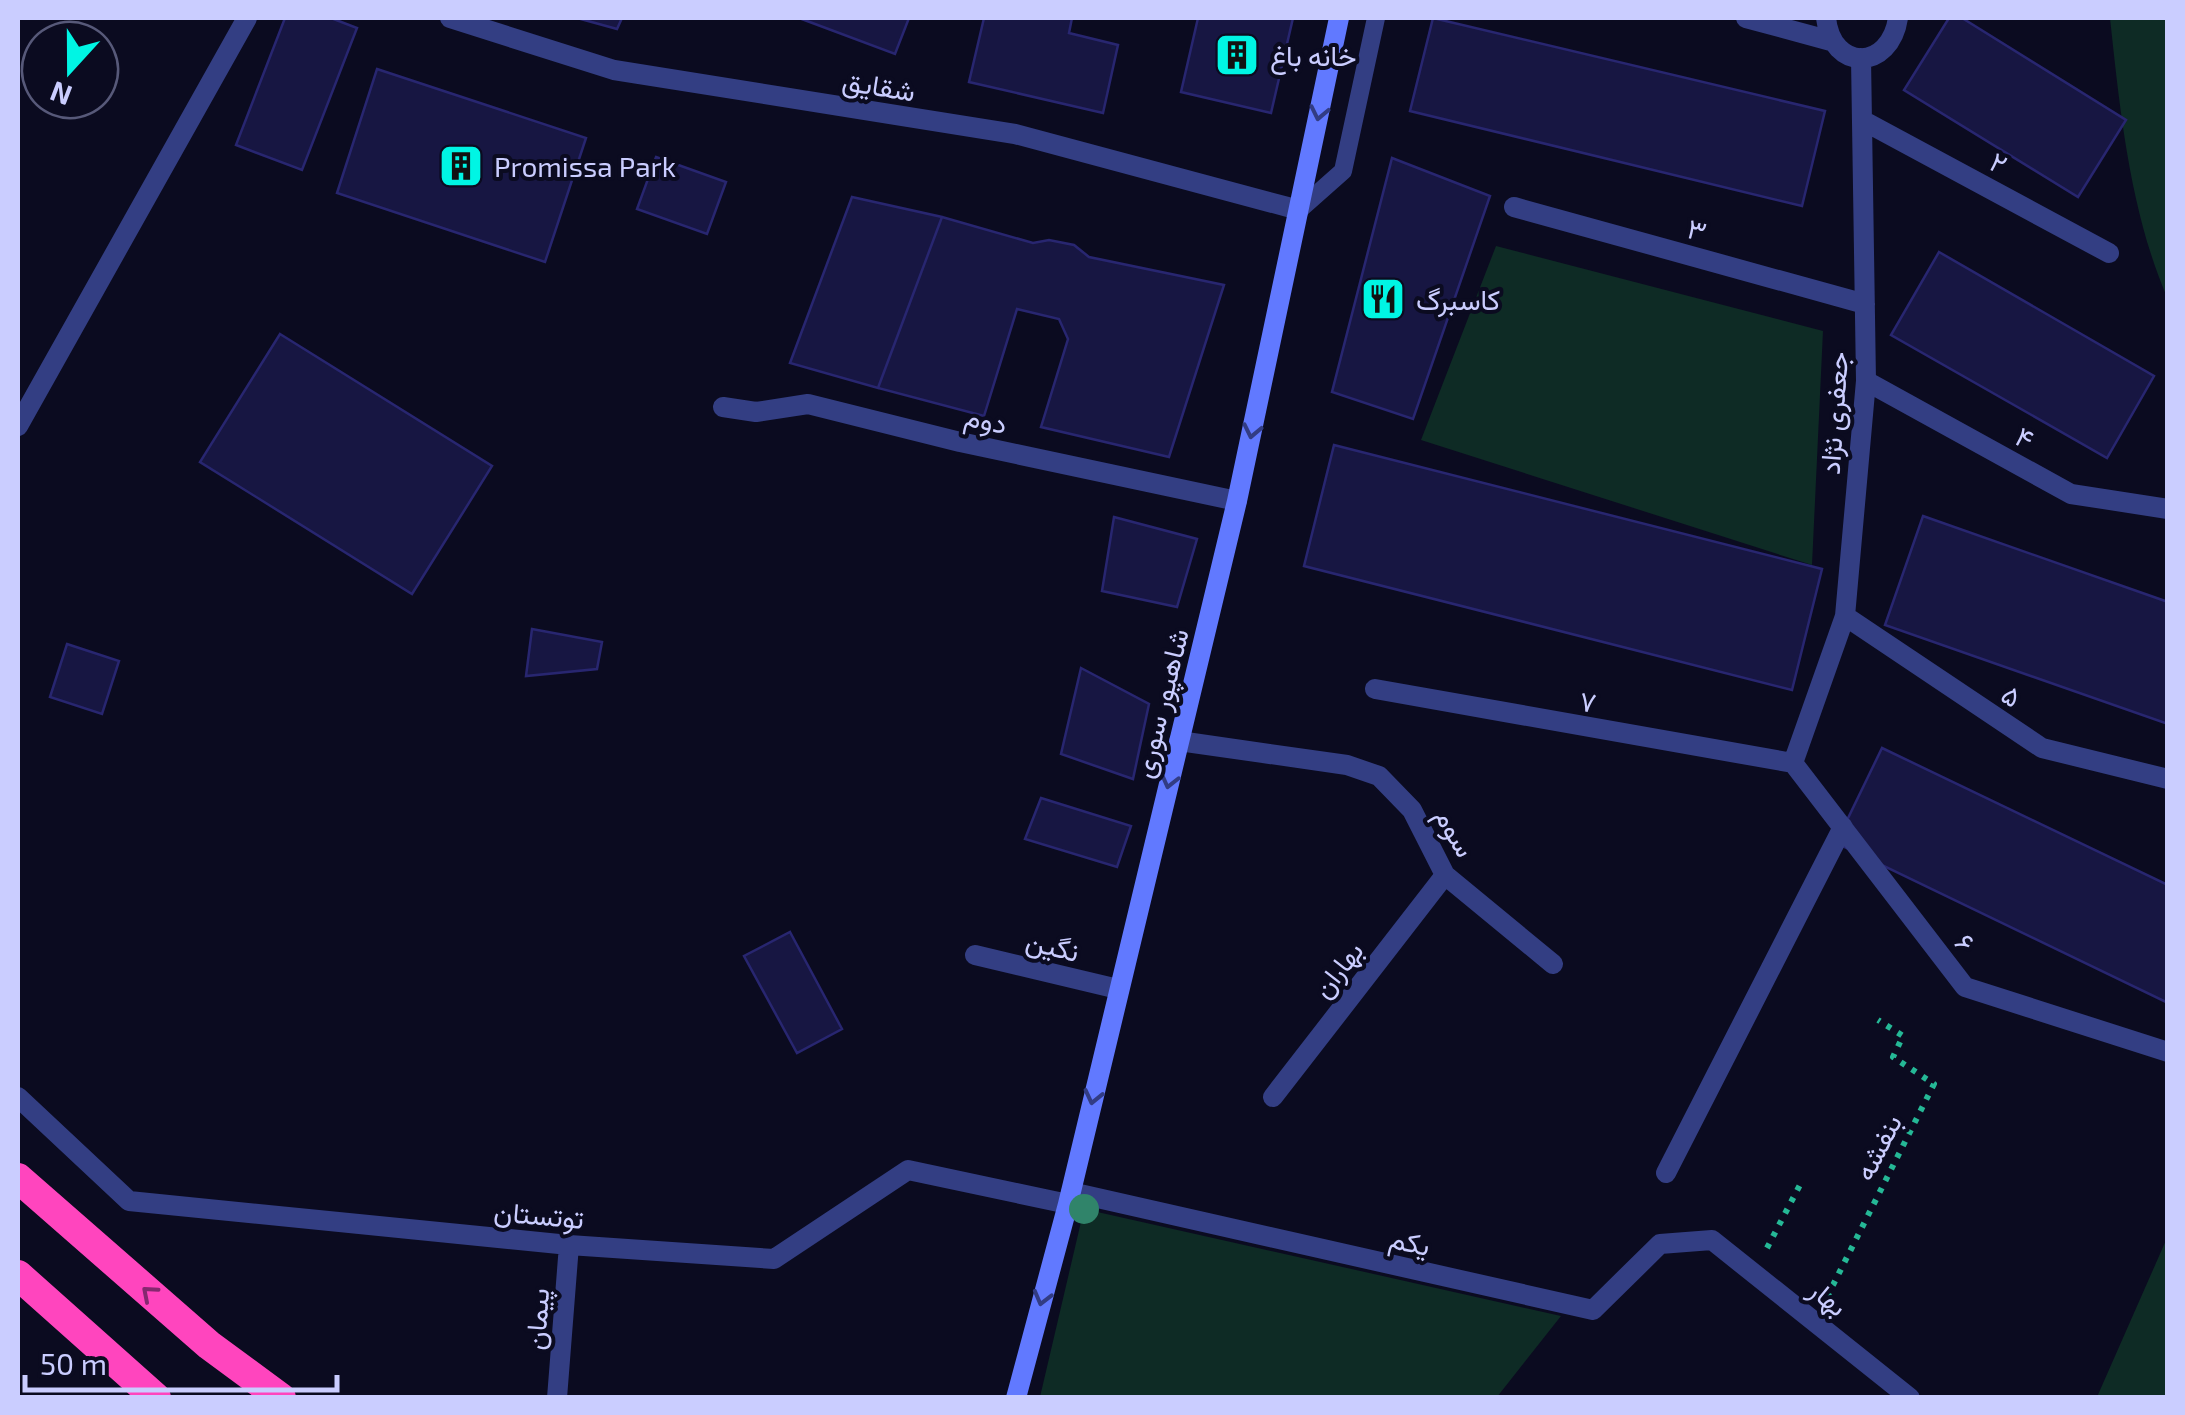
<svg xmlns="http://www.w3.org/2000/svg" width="2185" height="1415" font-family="'Exo 2',Vazirmatn,sans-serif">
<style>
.green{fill:#0e2b25}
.building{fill:#171642;stroke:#282670;stroke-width:2.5}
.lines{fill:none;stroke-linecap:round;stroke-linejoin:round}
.path{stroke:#25b896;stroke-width:6;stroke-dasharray:5 8;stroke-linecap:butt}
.lane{stroke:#333e83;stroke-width:18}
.street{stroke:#333e83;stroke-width:20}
.secondary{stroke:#6179ff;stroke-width:20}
.highway{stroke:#ff45be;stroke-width:30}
.tree{fill:#30846a}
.oneway{stroke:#323c84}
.oneway2{stroke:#85286f}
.labels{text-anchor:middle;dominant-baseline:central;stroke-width:8;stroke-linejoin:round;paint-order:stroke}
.poi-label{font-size:28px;fill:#cacdff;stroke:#0b0b20;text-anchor:start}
.street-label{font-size:28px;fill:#cacdff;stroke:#0b0b20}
</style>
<rect width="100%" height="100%" fill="#0b0b20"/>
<path class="green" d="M 2110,18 L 2167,18 L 2167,297 C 2130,211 2120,111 2110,18 Z
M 1496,246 L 1823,331 L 1812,565 L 1421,440 Z
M 1084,1209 L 1561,1316 L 1497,1397 L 1040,1397 Z
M 2167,1238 L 2167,1397 L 2097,1397 Z"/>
<path class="building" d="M 285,18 L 331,18 L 357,28 L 302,170 L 236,145 Z
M 577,18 L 622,18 L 617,29 Z
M 799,18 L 909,18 L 895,54 Z
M 984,18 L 1072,18 L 1069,33 L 1118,45 L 1103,113 L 969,82 Z
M 1198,18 L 1293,18 L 1271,113 L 1181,92 Z
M 1433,18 L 1825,111 L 1802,206 L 1410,111 Z
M 1949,18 L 1962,18 L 2126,120 L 2078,197 L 1904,90 Z
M 377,69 L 586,138 L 545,262 L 337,193 Z
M 656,157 L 726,182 L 707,234 L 637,209 Z
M 1392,158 L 1490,196 L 1413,419 L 1332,392 Z
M 852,197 L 942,217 L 878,388 L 790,363 Z
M 942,217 L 1033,243 L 1049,240 L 1074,245 L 1089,257 L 1224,285 L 1169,457 L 1041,427 L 1068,339 L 1059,319 L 1017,309 L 984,416 L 878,388 Z
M 1939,252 L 2154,376 L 2107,458 L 1891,335 Z
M 280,334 L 492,466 L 412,594 L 200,462 Z
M 1334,445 L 1822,569 L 1792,690 L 1304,566 Z
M 1923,516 L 2168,602 L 2168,724 L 1885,625 Z
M 1114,517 L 1197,539 L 1177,607 L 1102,591 Z
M 532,629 L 602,642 L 597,669 L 526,676 Z
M 67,644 L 119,661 L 102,714 L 50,697 Z
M 1081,668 L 1149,704 L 1133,779 L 1061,754 Z
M 1882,748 L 2168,885 L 2168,1003 L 1836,843 Z
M 1041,798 L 1131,826 L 1117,867 L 1025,839 Z
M 790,932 L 842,1029 L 797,1053 L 744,956 Z"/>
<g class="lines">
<path class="path" d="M 1767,1248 L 1801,1183
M 1827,1297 L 1934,1084 L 1893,1057 L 1903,1036 L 1878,1020"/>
<path class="lane" d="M 1299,210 L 1343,171 L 1376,18"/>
<path class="street" d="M 450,18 L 614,70 L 1015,134 L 1299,210
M 1746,18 L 1831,41
M 1826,18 C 1832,72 1890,71 1898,18
M 1862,120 L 2109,253
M 1514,207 L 1865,304
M 1866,381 L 2071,494 L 2168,509
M 723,407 L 756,412 L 808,404 L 960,442 L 1237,501
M 18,426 L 247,18
M 1845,616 L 2042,748 L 2168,779
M 1375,689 L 1793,763
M 1179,741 L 1347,765 L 1379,776 L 1412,810 L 1445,875 L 1553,964
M 1793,763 L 1845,616 L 1866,381 L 1861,58
M 1793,763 L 1965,987 L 2168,1052
M 975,955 L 1118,989
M 18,1097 L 129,1201 L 569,1245 L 774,1259 L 908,1170 L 1068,1204
M 1273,1097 L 1445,875
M 1666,1173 L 1843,827
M 1071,1192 L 1593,1310 L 1660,1244 L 1712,1240 L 1910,1398
M 557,1398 L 569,1245"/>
<path class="secondary" d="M 1016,1398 L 1068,1204 L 1237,501 L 1339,18"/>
<path class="highway" d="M 18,1178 L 209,1345 L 281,1398
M 18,1275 L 156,1398"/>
</g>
<circle class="tree" cx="1084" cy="1209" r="15"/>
<defs><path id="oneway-chevron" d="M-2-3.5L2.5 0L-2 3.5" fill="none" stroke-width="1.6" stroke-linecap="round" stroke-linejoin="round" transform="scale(2.5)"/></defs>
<g class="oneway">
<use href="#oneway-chevron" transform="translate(1319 113) rotate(102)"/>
<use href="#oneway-chevron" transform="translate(1252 431) rotate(102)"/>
<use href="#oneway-chevron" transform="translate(1169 781) rotate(104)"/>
<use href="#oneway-chevron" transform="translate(1093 1097) rotate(103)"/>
<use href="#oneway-chevron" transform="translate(1042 1298) rotate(105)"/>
</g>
<use class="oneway2" href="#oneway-chevron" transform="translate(149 1293) rotate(-139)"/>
<defs>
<symbol id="building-square" viewBox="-11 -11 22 22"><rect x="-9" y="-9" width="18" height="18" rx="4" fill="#00f5e4" stroke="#0b0b20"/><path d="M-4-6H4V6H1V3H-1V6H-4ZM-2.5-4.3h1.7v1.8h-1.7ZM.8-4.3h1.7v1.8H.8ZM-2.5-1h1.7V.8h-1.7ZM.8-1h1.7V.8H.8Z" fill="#111"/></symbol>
<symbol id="restaurant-square" viewBox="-11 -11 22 22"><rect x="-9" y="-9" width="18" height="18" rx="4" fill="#00f5e4" stroke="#0b0b20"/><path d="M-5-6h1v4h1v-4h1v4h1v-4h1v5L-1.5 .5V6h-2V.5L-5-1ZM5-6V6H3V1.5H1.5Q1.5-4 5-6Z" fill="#111"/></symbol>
</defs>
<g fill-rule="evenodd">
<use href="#building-square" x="1212" y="30" width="50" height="50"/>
<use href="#building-square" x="436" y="141" width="50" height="50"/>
<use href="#restaurant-square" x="1358" y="274" width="50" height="50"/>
</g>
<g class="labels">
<g class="poi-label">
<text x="1270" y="55">خانه باغ</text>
<text x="494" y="166">Promissa Park</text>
<text x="1416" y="299">کاسبرگ</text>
</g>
<g class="street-label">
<text transform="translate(879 85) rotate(9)">شقایق</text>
<text transform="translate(1999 162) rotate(28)">۲</text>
<text transform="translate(1697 229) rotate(15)">۳</text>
<text transform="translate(1833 413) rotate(-86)">جعفری نژاد</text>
<text transform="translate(986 419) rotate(12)">دوم</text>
<text transform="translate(2025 437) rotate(29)">۴</text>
<text transform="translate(2012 695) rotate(34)">۵</text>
<text transform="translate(1588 701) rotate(9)">۷</text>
<text transform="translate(1160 703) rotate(-76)">شاهپور سوری</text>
<text transform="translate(1456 832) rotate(60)">سوم</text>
<text transform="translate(1966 942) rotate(53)">۶</text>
<text transform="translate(1053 945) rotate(14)">نگین</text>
<text transform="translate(1337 969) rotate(-52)">بهاران</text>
<text transform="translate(1877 1147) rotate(-63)">بنفشه</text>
<text transform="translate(539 1214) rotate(5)">توتستان</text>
<text transform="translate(1410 1241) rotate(13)">یکم</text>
<text transform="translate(1829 1297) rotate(39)">بهار</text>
<text transform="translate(536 1319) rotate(-86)">پیمان</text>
</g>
</g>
<rect width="2185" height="1415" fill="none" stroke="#cacdff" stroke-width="40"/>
<g transform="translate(70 70) rotate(201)"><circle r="48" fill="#0b0b20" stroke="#575979" stroke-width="2.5"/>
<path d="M0-8L18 38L0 25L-18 38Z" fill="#00f5e4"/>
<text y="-15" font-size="28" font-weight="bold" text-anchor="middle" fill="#cacdff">N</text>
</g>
<path d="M25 1375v15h312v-15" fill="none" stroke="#cacdff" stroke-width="5"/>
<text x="40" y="1375" font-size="30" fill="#cacdff" stroke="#0b0b20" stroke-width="8" paint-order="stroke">50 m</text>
</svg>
